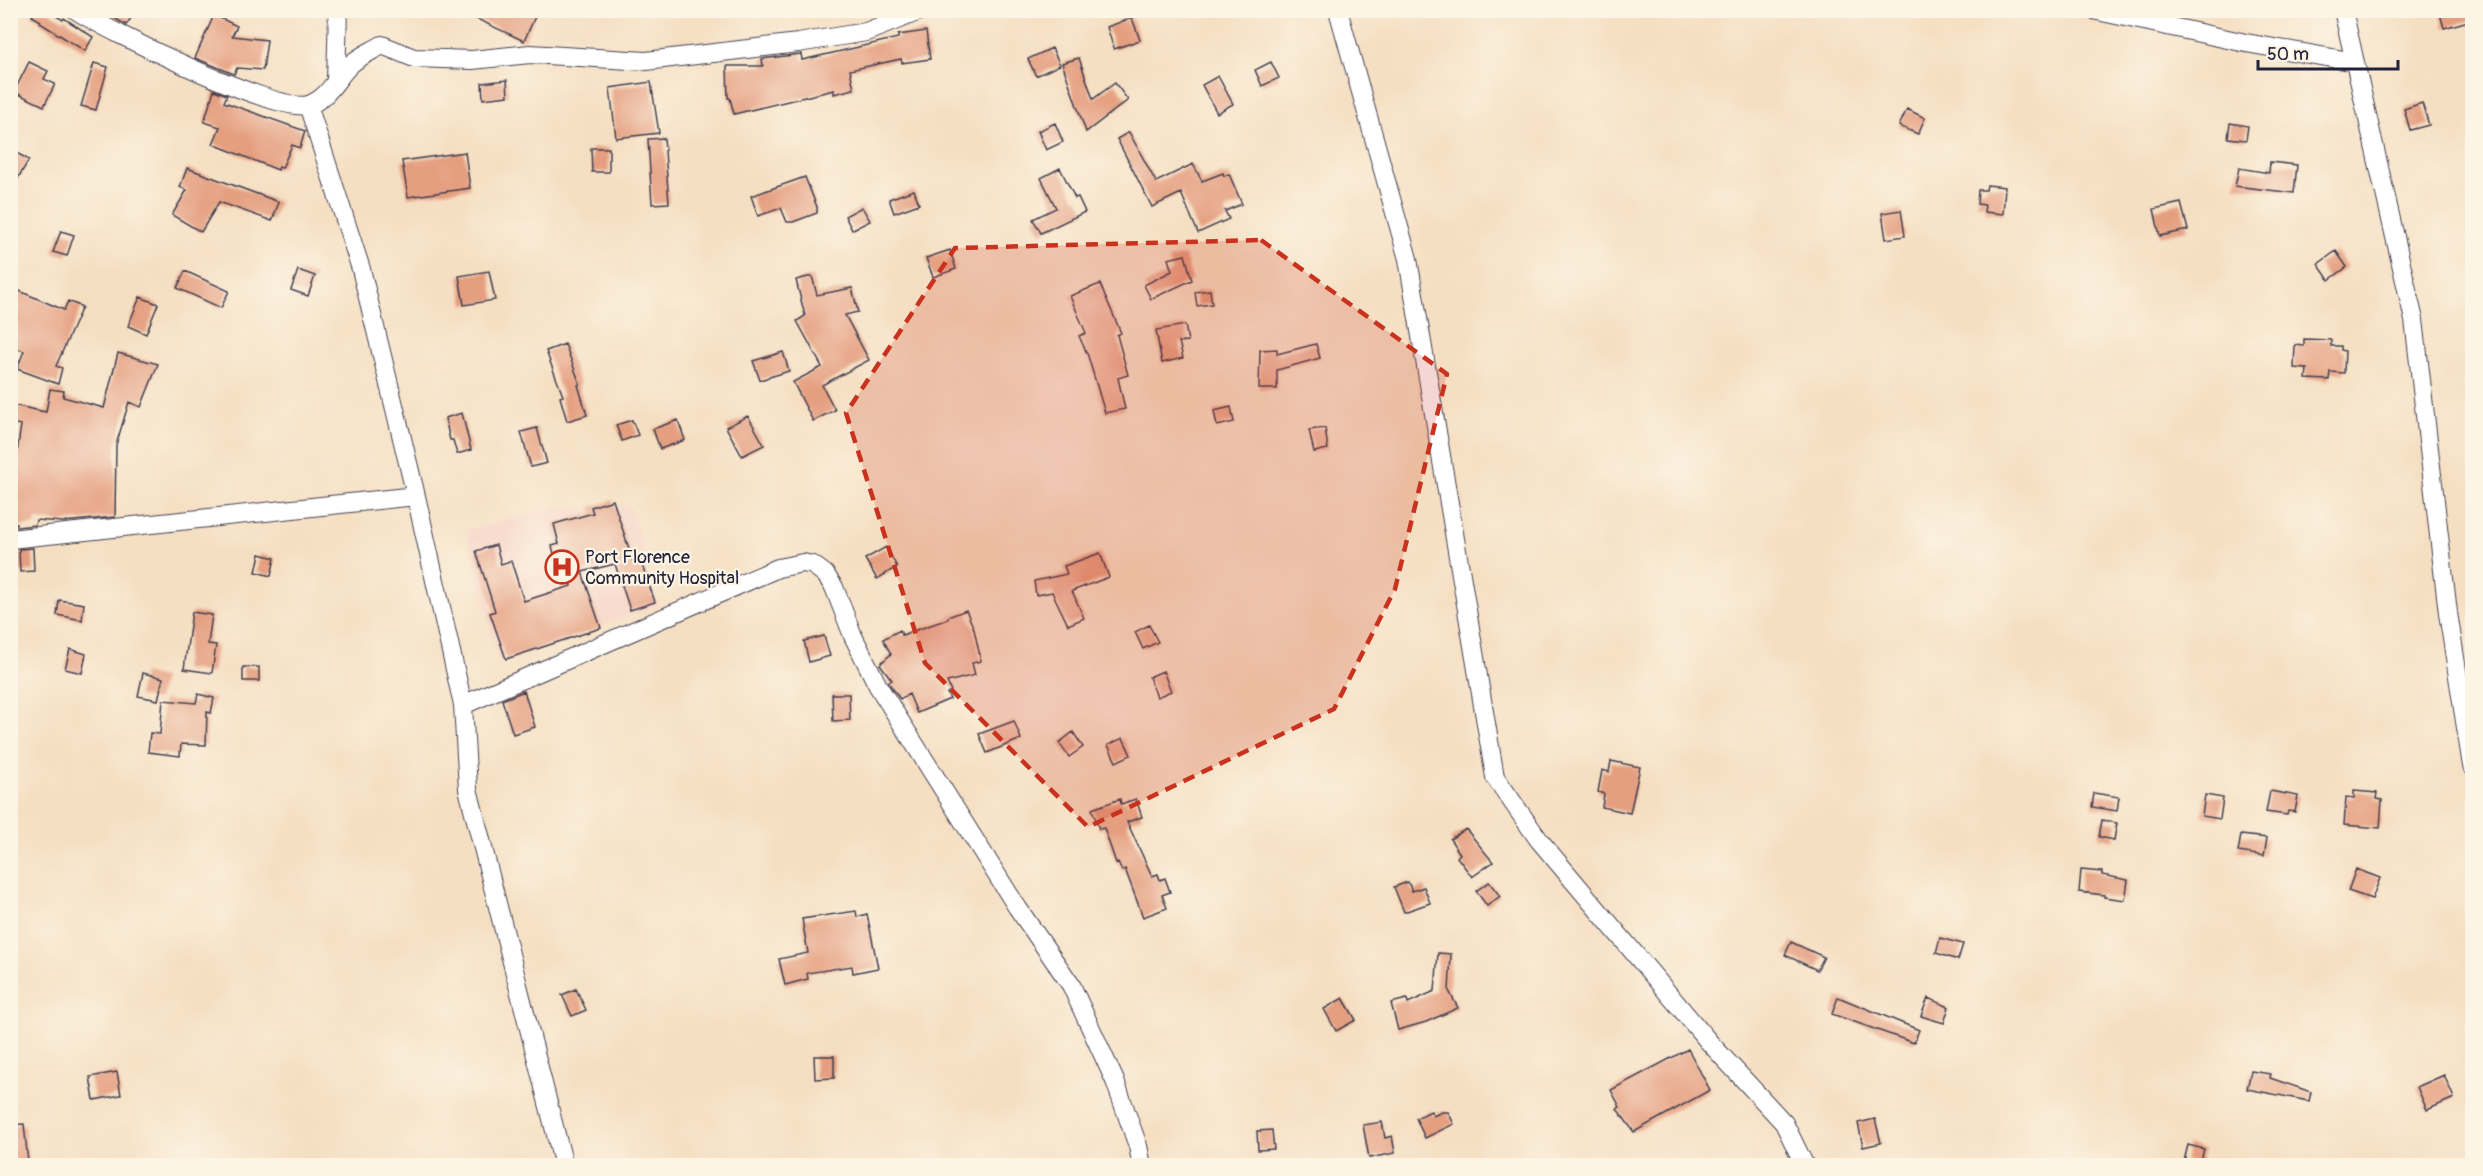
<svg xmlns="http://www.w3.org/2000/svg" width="2483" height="1176" font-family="Pangolin,sans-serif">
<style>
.built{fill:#f6d2c4}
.building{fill:#e59f80}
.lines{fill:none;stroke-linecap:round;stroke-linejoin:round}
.minor-casing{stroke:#423e4f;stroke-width:20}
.minor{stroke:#fff;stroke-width:18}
.marked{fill:#c8321e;fill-opacity:0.2;stroke:#c8321e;stroke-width:4.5;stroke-dasharray:12 8;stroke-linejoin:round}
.labels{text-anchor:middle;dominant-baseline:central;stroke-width:4.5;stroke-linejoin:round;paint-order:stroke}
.poi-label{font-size:18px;fill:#22223b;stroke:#fcf5e5;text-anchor:start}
</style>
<rect width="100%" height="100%" fill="#fcf5e5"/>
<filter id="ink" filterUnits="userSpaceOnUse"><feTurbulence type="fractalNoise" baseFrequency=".0167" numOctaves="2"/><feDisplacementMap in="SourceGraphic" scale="12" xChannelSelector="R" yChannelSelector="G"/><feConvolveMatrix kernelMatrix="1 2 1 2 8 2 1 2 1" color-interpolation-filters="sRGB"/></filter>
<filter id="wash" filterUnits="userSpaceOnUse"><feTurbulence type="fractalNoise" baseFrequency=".008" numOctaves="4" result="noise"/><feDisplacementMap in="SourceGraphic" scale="24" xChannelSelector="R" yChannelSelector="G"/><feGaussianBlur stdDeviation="1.35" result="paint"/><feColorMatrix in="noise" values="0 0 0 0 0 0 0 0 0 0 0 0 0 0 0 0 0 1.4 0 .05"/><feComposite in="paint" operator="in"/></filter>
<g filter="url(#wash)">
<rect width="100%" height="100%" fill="#f5dfc2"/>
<path class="built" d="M 631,507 L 658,605 L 514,659 L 498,658 L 466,530 L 557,508 Z"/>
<g id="blocks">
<path class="building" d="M 36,10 L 46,10 L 63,20 L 64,18 L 93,37 L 85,51 L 40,23 L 41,21 L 32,16 Z
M 101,10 L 137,10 L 126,25 Z
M 458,10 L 538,10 L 524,41 Z
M 2439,10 L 2472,10 L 2472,20 L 2444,28 Z
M 214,15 L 237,26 L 232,36 L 267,40 L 263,70 L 237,68 L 234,74 L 195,58 Z
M 1132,18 L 1140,40 L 1114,49 L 1107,27 Z
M 926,31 L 930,59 L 902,63 L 901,59 L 850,70 L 854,89 L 834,94 L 834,90 L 734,114 L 730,98 L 728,98 L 727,66 L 763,66 L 762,59 L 801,54 L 802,60 L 898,38 L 898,35 Z
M 1052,48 L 1060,65 L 1036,76 L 1028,59 Z
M 1079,58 L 1093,99 L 1115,83 L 1128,100 L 1086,132 L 1062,63 Z
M 29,62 L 48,71 L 44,79 L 55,84 L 44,106 L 14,92 Z
M 1271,62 L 1279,78 L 1262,86 L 1255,70 Z
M 94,63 L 108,67 L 96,110 L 81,106 Z
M 1218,76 L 1233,104 L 1217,113 L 1202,85 Z
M 507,80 L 508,96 L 483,99 L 482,83 Z
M 651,82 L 659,133 L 616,138 L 610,88 Z
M 214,90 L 227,95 L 224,102 L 305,131 L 300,148 L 292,145 L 282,168 L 279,167 L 278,170 L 213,144 L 220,127 L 204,122 Z
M 2422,103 L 2429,125 L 2410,130 L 2404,109 Z
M 1907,109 L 1925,118 L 1918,134 L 1899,126 Z
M 1055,123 L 1063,142 L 1046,150 L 1038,131 Z
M 2230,123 L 2248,126 L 2246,140 L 2228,138 Z
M 1129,132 L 1156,182 L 1193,164 L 1202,181 L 1223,173 L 1224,176 L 1229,174 L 1242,204 L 1225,211 L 1229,219 L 1198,233 L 1181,193 L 1152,207 L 1117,139 Z
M 664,138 L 669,203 L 652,204 L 648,139 Z
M 591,148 L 609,148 L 609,172 L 592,172 Z
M 10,149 L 29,160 L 10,191 Z
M 465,152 L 470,188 L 408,197 L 402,161 Z
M 2270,162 L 2297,165 L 2294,193 L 2235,186 L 2239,168 L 2269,173 Z
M 187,168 L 279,202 L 272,221 L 219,202 L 201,232 L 172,215 L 187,190 L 180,187 Z
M 1060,168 L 1075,198 L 1078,197 L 1085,212 L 1041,233 L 1033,219 L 1056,208 L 1041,178 Z
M 805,177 L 817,207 L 817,213 L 793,222 L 787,222 L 781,208 L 758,216 L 751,196 Z
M 1987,185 L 2005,187 L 2003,214 L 1984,212 L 1985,205 L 1977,204 L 1978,190 L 1986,190 Z
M 914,190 L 919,204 L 894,213 L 889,199 Z
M 2181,203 L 2188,230 L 2160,236 L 2154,209 Z
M 862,207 L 870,221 L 852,230 L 845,216 Z
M 1901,210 L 1905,236 L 1886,239 L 1882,213 Z
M 61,231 L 74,235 L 67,256 L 53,252 Z
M 950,250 L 956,269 L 933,277 L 926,258 Z
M 2336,251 L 2347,267 L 2329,280 L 2318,264 Z
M 1185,255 L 1192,280 L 1151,299 L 1144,285 L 1172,271 L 1168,259 Z
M 298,270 L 315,276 L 308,296 L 291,290 Z
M 185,271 L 229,291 L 221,308 L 177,288 Z
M 489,271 L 495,300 L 464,305 L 459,276 Z
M 812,276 L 817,295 L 852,288 L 858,312 L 845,315 L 869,360 L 822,385 L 835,410 L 813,421 L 793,382 L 822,367 L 797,321 L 805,316 L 796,280 Z
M 1100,284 L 1121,333 L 1117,335 L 1128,375 L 1118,378 L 1125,409 L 1105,413 L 1088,356 L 1079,336 L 1086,333 L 1070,296 Z
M 10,287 L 64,310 L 68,301 L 82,307 L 56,366 L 62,368 L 58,384 L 17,369 L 24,351 L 10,346 Z
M 1210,290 L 1212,304 L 1197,306 L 1195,292 Z
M 140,297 L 158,304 L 146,334 L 128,326 Z
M 1185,325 L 1188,341 L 1179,342 L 1183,358 L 1162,363 L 1156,330 Z
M 2304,339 L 2331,340 L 2331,346 L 2341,346 L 2341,350 L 2345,351 L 2344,373 L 2330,372 L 2329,380 L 2306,379 L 2307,369 L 2294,368 L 2295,345 L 2304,346 Z
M 565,344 L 580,384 L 578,385 L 587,415 L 567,421 L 560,397 L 563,396 L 546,351 Z
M 1316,344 L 1320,358 L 1277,370 L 1277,389 L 1259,389 L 1260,350 L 1277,349 L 1277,354 Z
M 783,352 L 789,371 L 760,380 L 753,361 Z
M 118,353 L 158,364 L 141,407 L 129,402 L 116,445 L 115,517 L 63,522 L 36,520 L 35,525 L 17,527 L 17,523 L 10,522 L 10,466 L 15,467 L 21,425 L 10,423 L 12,405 L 46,412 L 50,389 L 64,391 L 63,397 L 104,408 Z
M 1231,407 L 1234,422 L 1217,426 L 1214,411 Z
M 462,413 L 471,450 L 457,454 L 453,440 L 450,440 L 445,418 Z
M 748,416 L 764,445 L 742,456 L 726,427 Z
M 632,420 L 638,435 L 622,441 L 616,425 Z
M 678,420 L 685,440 L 660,449 L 653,429 Z
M 537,428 L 547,463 L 531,467 L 521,432 Z
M 1325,428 L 1328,449 L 1314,452 L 1309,430 Z
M 613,500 L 633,561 L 640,559 L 655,602 L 630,610 L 615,564 L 582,572 L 601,628 L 506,659 L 490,613 L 495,611 L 476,551 L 496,545 L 501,564 L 511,561 L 524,601 L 571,586 L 564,559 L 556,561 L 552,546 L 559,544 L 554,524 L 593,513 L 591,507 Z
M 886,547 L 897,567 L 877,579 L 865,559 Z
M 33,548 L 34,571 L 20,572 L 19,549 Z
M 1100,553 L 1109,577 L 1072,591 L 1084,618 L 1068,625 L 1052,592 L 1036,595 L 1034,581 L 1067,574 L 1064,566 Z
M 260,554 L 275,558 L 271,576 L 256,572 Z
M 59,600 L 84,604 L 82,620 L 57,615 Z
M 966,610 L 974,629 L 981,661 L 972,663 L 975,675 L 947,682 L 951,691 L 947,693 L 950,699 L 917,713 L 909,694 L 900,699 L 888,682 L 892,680 L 880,664 L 891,654 L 883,639 L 900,630 L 902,635 L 948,619 L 948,617 Z
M 192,612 L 212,615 L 208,644 L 216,645 L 212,673 L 184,669 Z
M 1149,625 L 1158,642 L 1143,649 L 1135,632 Z
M 824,636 L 830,656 L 809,662 L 804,641 Z
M 70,649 L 86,654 L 82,673 L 65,669 Z
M 243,667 L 259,667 L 259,681 L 243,681 Z
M 1163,671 L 1171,691 L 1157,697 L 1149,677 Z
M 143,673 L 163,678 L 158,700 L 138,696 Z
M 524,691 L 535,727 L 513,734 L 502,700 Z
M 198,694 L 214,698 L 211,713 L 207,712 L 206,745 L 181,744 L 180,756 L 148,752 L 150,733 L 160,734 L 163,700 L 196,703 Z
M 832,694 L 849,694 L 850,720 L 833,721 Z
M 1014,721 L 1021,739 L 987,753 L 979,734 Z
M 1073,732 L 1083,747 L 1069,757 L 1059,743 Z
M 1123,738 L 1131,755 L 1116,762 L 1108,745 Z
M 1611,761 L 1640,767 L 1630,813 L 1602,807 L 1604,794 L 1598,792 L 1602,770 L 1609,772 Z
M 2270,791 L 2298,796 L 2295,812 L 2288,811 L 2287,815 L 2266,812 Z
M 2354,791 L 2377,793 L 2376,799 L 2382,800 L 2380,828 L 2344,825 L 2346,797 L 2354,798 Z
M 2094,793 L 2119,797 L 2117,811 L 2092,807 Z
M 2205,795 L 2223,798 L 2220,819 L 2202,816 Z
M 1120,799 L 1121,804 L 1136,799 L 1142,817 L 1127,822 L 1152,876 L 1158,874 L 1160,880 L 1165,878 L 1170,892 L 1162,895 L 1167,908 L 1143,917 L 1125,869 L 1122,871 L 1118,862 L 1116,863 L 1104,828 L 1099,829 L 1092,809 Z
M 2102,820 L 2117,823 L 2114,840 L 2099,837 Z
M 1466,829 L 1493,862 L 1472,877 L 1457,857 L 1460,854 L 1450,839 Z
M 2241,835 L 2267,838 L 2264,856 L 2238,852 Z
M 2356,869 L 2380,878 L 2372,899 L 2348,891 Z
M 2081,870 L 2102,872 L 2102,875 L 2128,880 L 2125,900 L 2104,897 L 2104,895 L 2079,892 Z
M 1408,882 L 1412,891 L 1424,887 L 1430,903 L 1404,912 L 1394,887 Z
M 1489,882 L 1500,896 L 1487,906 L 1476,891 Z
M 856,911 L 857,917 L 867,914 L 878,968 L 853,973 L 852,966 L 807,973 L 808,979 L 785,985 L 779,959 L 808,953 L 802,919 Z
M 1940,938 L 1963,944 L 1958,960 L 1936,953 Z
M 1791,942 L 1824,957 L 1817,970 L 1785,955 Z
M 1438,953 L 1451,954 L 1449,991 L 1458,1008 L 1426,1022 L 1398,1030 L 1391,1003 L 1407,999 L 1408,1003 L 1435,991 Z
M 576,989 L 586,1010 L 572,1016 L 562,995 Z
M 1838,997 L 1919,1030 L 1914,1043 L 1832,1014 Z
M 1343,998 L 1356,1020 L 1336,1031 L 1324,1009 Z
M 1928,998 L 1949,1007 L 1944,1023 L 1921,1016 Z
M 1688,1049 L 1710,1090 L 1634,1132 L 1617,1109 L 1620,1107 L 1611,1090 Z
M 814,1056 L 834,1056 L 834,1078 L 815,1079 Z
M 2251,1071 L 2271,1074 L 2270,1078 L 2311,1092 L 2309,1101 L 2247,1089 Z
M 117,1072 L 121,1095 L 94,1100 L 90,1077 Z
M 2444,1075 L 2454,1098 L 2427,1110 L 2417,1087 Z
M 1431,1111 L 1433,1116 L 1442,1112 L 1448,1112 L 1454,1124 L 1425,1138 L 1416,1118 Z
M 1875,1119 L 1881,1143 L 1863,1147 L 1858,1123 Z
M 1382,1122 L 1385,1138 L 1392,1136 L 1395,1153 L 1369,1158 L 1363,1125 Z
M 24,1124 L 28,1162 L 10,1164 L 10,1125 Z
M 1272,1130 L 1274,1149 L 1258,1150 L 1257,1131 Z
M 2188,1145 L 2204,1149 L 2200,1165 L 2184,1161 Z"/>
</g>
</g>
<g filter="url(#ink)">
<use href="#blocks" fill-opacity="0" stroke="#423e4f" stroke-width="1.5"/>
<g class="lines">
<defs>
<path id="minor" d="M 76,10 C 107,31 278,114 308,105 C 328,99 337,77 351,64 C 360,56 372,51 382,45 L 414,58 L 472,60 L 530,54 L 646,61 L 798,43 L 866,32 L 922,10
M 1338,10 L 1408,259 L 1495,777 L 1539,840 L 1709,1042 L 1784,1123 L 1805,1166
M 2093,10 L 2246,43 L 2355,62
M 2343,10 L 2414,320 L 2448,613 L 2472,766
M 336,81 L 338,10
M 308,105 L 361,269 L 416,496 L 463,705 L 468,789 L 564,1166
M 10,539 L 416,496
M 463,705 L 778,568 L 803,563 L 813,565 L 825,574 L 834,587 L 853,636 L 878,686 L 1017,907 L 1071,985 L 1115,1081 L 1138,1146 L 1142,1166"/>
</defs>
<use href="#minor" class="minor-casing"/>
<use href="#minor" class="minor"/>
</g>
</g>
<path class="marked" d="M 1261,240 L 1447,374 L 1395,589 L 1334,709 L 1088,827 L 925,663 L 846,413 L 955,248 Z"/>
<defs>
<symbol id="hospital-ring" viewBox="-11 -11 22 22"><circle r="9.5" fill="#fcf5e5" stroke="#c8321e" stroke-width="1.5"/><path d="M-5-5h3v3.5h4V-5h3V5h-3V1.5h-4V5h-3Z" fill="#c8321e"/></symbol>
</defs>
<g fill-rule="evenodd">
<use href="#hospital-ring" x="543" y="548" width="38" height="38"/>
</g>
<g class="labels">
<g class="poi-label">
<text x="585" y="557">Port Florence<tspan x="585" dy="21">Community Hospital</tspan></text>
</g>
</g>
<rect width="2483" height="1176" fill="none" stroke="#fcf5e5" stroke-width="36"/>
<path d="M2258 60v9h140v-9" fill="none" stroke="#22223b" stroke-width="3"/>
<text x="2267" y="60" font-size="18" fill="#22223b" stroke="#fcf5e5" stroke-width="4.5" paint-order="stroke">50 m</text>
</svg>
